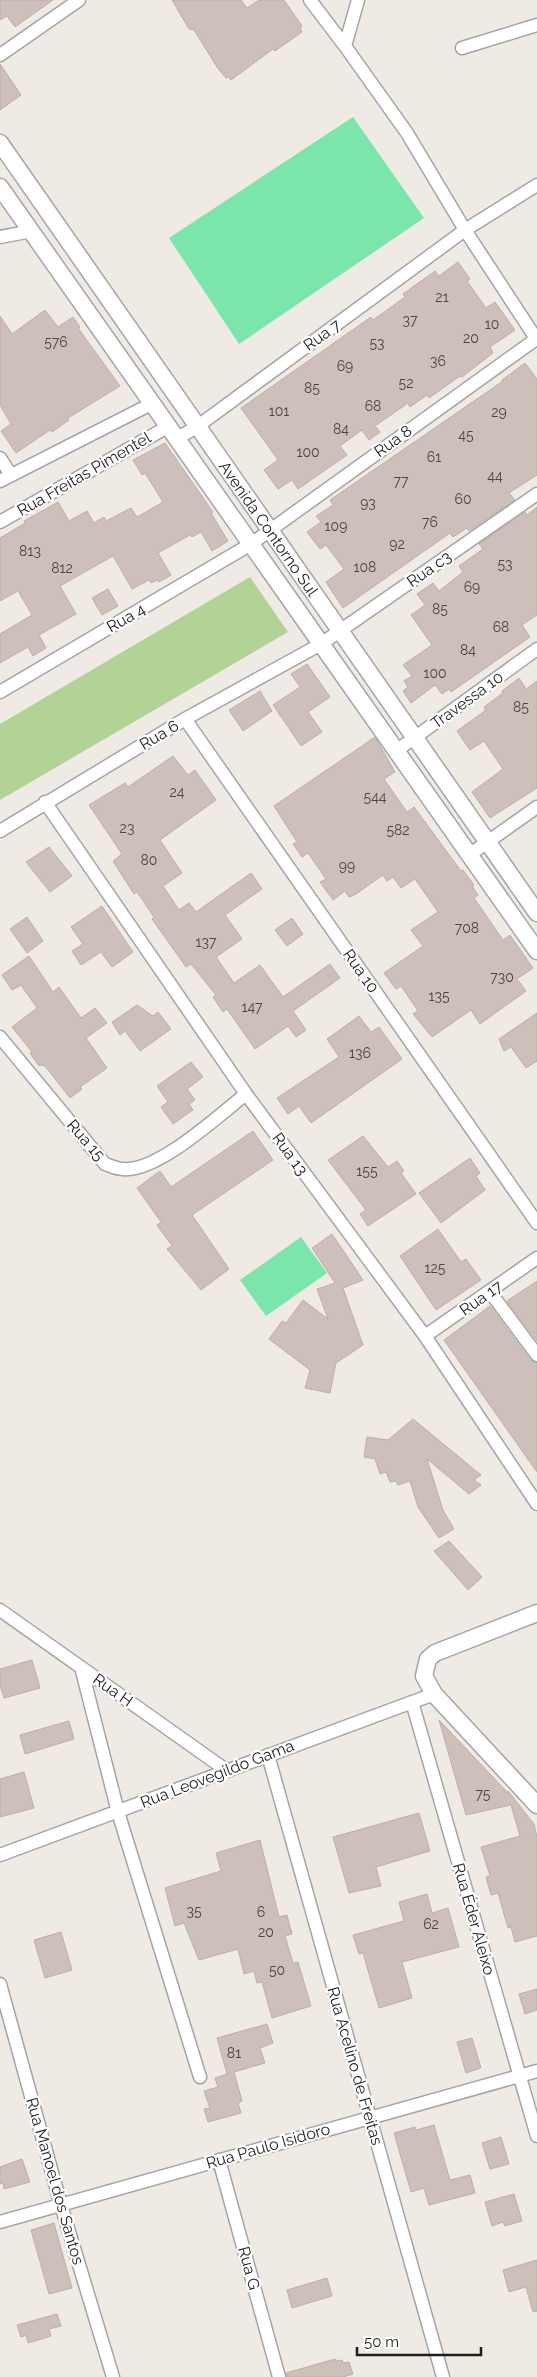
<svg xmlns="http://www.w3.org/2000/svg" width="537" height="2377" font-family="Raleway,sans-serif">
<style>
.forest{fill:#b1d395}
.pitch{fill:#7be6ab}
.building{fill:#cdbfb9;stroke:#c3ada5}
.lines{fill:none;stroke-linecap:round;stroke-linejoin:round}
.minor-casing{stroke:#a5a5a5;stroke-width:15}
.tertiary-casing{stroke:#a5a5a5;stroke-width:19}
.minor{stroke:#fff;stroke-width:12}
.tertiary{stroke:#fff;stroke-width:16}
.labels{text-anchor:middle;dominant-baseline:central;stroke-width:4.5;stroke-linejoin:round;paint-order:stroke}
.number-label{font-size:14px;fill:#4a4645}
.street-label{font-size:16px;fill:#1e1e1e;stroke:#fff}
</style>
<rect width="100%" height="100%" fill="#f0eae4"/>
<path class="forest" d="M 250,577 L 288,632 L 0,800 L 0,724 Z"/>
<path class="pitch" d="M 353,117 L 424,218 L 239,344 L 169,238 Z
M 301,1237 L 327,1273 L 266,1316 L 240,1280 Z"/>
<path class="building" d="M 0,0 L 53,0 L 15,27 L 7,16 L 0,20 Z
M 172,0 L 241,0 L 247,8 L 259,0 L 284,0 L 302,26 L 300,28 L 302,32 L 275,51 L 273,49 L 231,80 L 228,77 L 226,78 L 217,67 L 194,30 L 189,29 Z
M 0,64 L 21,95 L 0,110 Z
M 458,262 L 470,279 L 467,281 L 486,308 L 495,302 L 515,330 L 490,347 L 493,353 L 462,377 L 460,376 L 429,398 L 427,395 L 410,407 L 408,403 L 375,426 L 380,432 L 369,440 L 362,430 L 340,446 L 347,455 L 298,489 L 292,480 L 278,489 L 264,470 L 278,460 L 241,408 L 371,317 L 373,320 L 405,297 L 403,294 L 435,271 L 439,276 Z
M 45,310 L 58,327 L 73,317 L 80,327 L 78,328 L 120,386 L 68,418 L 69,420 L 52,432 L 50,430 L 16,453 L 1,431 L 11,424 L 0,405 L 0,316 L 12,334 Z
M 525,363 L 537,379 L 537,475 L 509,493 L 515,500 L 469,531 L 467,528 L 453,537 L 450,533 L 343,608 L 326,582 L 344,569 L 326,545 L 320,549 L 307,532 L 321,522 L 316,516 L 333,505 L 330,500 L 503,381 L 502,380 Z
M 165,443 L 213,512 L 211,513 L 228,541 L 212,551 L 201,532 L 192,537 L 190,535 L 158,553 L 171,575 L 159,582 L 158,580 L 151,583 L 149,580 L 132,589 L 113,556 L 60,586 L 76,614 L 39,635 L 46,648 L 33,656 L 28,647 L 0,663 L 0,634 L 32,615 L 18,591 L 0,601 L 0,538 L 25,523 L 24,521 L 58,502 L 69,521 L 87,511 L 94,523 L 104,517 L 106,521 L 131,508 L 137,517 L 163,502 L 145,473 L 142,475 L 133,460 Z
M 537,507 L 537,615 L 522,625 L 530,637 L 451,692 L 449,689 L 442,694 L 435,685 L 411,703 L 403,691 L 408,687 L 404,681 L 412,676 L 403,665 L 432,645 L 411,615 L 425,605 L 417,594 L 433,583 L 439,591 L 463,572 L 459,566 L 483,549 L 479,544 L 525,512 L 527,515 Z
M 108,589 L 118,606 L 102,615 L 92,598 Z
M 307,664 L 330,697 L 308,712 L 322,732 L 301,746 L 273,705 L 300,687 L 291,674 Z
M 519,678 L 526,689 L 537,681 L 537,788 L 490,818 L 472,792 L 503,769 L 484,741 L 470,750 L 457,731 L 486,710 L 484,707 L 503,693 L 502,691 Z
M 260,691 L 272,711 L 243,731 L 229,710 Z
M 375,737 L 395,772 L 384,779 L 407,812 L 414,807 L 461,871 L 463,870 L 474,885 L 472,886 L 478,895 L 474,898 L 503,940 L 510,935 L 533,968 L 517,979 L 526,991 L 480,1024 L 471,1010 L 432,1037 L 413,1014 L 418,1011 L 401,986 L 396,989 L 384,973 L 423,946 L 411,930 L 438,912 L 415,879 L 401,888 L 393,877 L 387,881 L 383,875 L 356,894 L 349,897 L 345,891 L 333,900 L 320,882 L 326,879 L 308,853 L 302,857 L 293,844 L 297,842 L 274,806 Z
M 173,756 L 188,775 L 195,770 L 216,800 L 160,840 L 182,873 L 163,886 L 179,910 L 189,903 L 196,912 L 251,873 L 262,889 L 225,915 L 242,939 L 216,957 L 234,983 L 260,965 L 283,997 L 330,964 L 340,978 L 293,1011 L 306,1030 L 296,1037 L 288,1026 L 255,1049 L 227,1009 L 223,1012 L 213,997 L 216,995 L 191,964 L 186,967 L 152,919 L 154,917 L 137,892 L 134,894 L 113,861 L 122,854 L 89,805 L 125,783 L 128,787 Z
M 49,847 L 72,876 L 50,892 L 26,862 Z
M 102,906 L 133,952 L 112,967 L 101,952 L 81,965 L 72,951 L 83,944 L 71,927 Z
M 27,917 L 43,941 L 27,953 L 10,929 Z
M 292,918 L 303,934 L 287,946 L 275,930 Z
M 29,956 L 53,992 L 59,987 L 81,1018 L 95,1008 L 107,1023 L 86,1038 L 107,1068 L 80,1087 L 82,1089 L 70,1098 L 45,1066 L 41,1065 L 39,1066 L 30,1053 L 32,1052 L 12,1027 L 37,1008 L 21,985 L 12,990 L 2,975 Z
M 137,1005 L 153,1016 L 158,1012 L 171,1029 L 140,1051 L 125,1031 L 120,1035 L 112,1022 Z
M 537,1013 L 537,1061 L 526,1068 L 511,1047 L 504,1051 L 499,1039 Z
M 359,1016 L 371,1032 L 379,1027 L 402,1059 L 311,1123 L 299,1106 L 288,1114 L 277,1098 L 339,1057 L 327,1039 Z
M 191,1062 L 203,1077 L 187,1089 L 195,1100 L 189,1104 L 193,1110 L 173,1124 L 161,1107 L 168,1102 L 157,1086 Z
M 253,1131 L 273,1160 L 192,1215 L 229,1269 L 201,1290 L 167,1249 L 172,1246 L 157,1225 L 161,1222 L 137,1188 L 160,1171 L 171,1187 Z
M 363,1136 L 388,1167 L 397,1161 L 404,1171 L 401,1173 L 416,1194 L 368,1226 L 360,1214 L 366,1210 L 328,1160 Z
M 470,1158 L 480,1173 L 476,1176 L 485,1190 L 441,1223 L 419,1193 Z
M 438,1229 L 461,1262 L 466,1259 L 481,1280 L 436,1310 L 400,1256 Z
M 332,1234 L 363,1280 L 343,1288 L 363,1345 L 336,1363 L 330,1393 L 305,1388 L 310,1370 L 269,1339 L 282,1321 L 286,1323 L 303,1300 L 328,1319 L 317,1289 L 335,1283 L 312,1248 Z
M 537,1281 L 537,1341 L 507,1301 Z
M 490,1306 L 530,1360 L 537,1363 L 537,1472 L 444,1340 Z
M 413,1419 L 481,1475 L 474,1480 L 481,1485 L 469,1494 L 427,1459 L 443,1510 L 454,1529 L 439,1538 L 418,1507 L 410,1481 L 398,1485 L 396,1481 L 390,1482 L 386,1472 L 380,1474 L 375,1459 L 364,1457 L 367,1437 L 388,1440 Z
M 449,1541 L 482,1577 L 468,1590 L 434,1551 Z
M 32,1660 L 40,1688 L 4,1698 L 0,1685 L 0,1669 Z
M 439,1720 L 508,1793 L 508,1791 L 534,1824 L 537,1837 L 537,1936 L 515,1942 L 511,1927 L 508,1928 L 498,1893 L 491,1895 L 486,1877 L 490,1876 L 481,1847 L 520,1836 L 511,1805 L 466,1815 Z
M 69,1721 L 74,1739 L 25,1754 L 20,1735 Z
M 24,1772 L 34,1808 L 0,1817 L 0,1779 Z
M 419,1813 L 430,1851 L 376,1867 L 381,1886 L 349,1893 L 333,1837 Z
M 260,1840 L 279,1917 L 287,1915 L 292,1934 L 285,1936 L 293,1963 L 298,1962 L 311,2006 L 272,2018 L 262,1982 L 257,1983 L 254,1971 L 244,1974 L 238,1949 L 199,1960 L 184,1923 L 175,1926 L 165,1888 L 221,1871 L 216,1853 Z
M 427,1894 L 432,1913 L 448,1908 L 459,1947 L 402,1962 L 412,1998 L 379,2008 L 363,1953 L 359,1954 L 353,1935 L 404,1921 L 399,1902 Z
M 61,1932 L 72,1970 L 45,1978 L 34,1940 Z
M 537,1989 L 537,2010 L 525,2014 L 519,1994 Z
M 267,2024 L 273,2043 L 260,2048 L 265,2063 L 234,2072 L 242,2101 L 238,2103 L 241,2113 L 208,2122 L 204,2109 L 210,2108 L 204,2091 L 218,2087 L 215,2078 L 227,2074 L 217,2038 Z
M 472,2038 L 481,2068 L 466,2073 L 457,2042 Z
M 434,2125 L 450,2180 L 470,2175 L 475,2193 L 429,2205 L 424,2188 L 411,2192 L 394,2133 L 415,2127 L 416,2130 Z
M 501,2137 L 509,2164 L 490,2169 L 482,2143 Z
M 22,2159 L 30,2182 L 4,2189 L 3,2183 L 0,2184 L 0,2167 Z
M 514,2194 L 522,2221 L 505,2226 L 503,2222 L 492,2226 L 485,2202 Z
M 54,2223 L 72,2288 L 49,2294 L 31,2230 Z
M 537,2260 L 537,2311 L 533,2312 L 526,2287 L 509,2292 L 503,2270 Z
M 327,2278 L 332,2296 L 292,2308 L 287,2290 Z
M 57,2314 L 61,2326 L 49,2329 L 51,2336 L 28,2343 L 26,2335 L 21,2337 L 17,2325 Z
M 335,2359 L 336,2361 L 342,2360 L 343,2363 L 349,2362 L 353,2374 L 343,2377 L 287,2377 L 286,2373 Z"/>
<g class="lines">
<defs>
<path id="minor" d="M 310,0 L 345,46 L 407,133 L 465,230 L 537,340
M 345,46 L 358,0
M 462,48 L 537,25
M 0,55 L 79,0
M 0,237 L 32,231
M 178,438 L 198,426 L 465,230 L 537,185
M 0,458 L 11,475
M 0,481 L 153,403
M 0,522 L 169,426
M 0,692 L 251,544 L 536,339
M 185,719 L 537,1223
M 396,751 L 537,649
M 45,802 L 246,1094 L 425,1336 L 537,1504
M 0,831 L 185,719 L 321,644 L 537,494
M 469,855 L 537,807
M 0,1037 L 105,1164 C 111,1166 117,1169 123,1169 C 157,1173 219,1115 246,1094
M 490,1292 L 537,1355
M 425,1336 L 537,1258
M 0,1610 L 226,1770
M 81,1667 L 118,1812 L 200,2077
M 412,1702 L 537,2136
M 268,1755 L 443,2377
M 0,1855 L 434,1694
M 0,1984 L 61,2205 L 113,2377
M 219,2160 L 279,2377
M 0,2222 L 537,2071"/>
<g id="tertiary">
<path id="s1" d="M 0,143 L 537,913"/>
<path d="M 0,187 L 537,951"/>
<path d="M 537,1613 L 435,1653 L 428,1659 L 424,1676 L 434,1694 L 537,1805"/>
</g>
</defs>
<use href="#minor" class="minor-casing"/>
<use href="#tertiary" class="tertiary-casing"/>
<use href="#minor" class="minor"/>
<use href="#tertiary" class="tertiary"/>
</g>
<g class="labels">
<g class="number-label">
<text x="442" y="297">21</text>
<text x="410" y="320">37</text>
<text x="492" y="324">10</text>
<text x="471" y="338">20</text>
<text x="56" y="342">576</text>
<text x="377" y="343">53</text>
<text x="438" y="361">36</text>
<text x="345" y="366">69</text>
<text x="406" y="383">52</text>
<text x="312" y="388">85</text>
<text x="373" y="406">68</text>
<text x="279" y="411">101</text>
<text x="499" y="412">29</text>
<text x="341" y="429">84</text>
<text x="466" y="435">45</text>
<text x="308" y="452">100</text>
<text x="434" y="457">61</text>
<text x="495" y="476">44</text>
<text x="401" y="481">77</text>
<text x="463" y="499">60</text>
<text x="368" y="503">93</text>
<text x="430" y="522">76</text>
<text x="336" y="526">109</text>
<text x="397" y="544">92</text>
<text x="30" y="551">813</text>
<text x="505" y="564">53</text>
<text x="365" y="567">108</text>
<text x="62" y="568">812</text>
<text x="472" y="587">69</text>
<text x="440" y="609">85</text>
<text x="501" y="627">68</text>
<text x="468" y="650">84</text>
<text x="435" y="673">100</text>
<text x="521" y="707">85</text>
<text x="177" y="792">24</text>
<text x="375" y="797">544</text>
<text x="127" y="828">23</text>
<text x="398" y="830">582</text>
<text x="149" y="860">80</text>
<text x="347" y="866">99</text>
<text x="467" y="928">708</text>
<text x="206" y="942">137</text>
<text x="502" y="977">730</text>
<text x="439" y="996">135</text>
<text x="252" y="1007">147</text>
<text x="360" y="1053">136</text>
<text x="367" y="1171">155</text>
<text x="435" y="1268">125</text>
<text x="483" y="1794">75</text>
<text x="194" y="1911">35</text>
<text x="261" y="1912">6</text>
<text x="431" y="1924">62</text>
<text x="266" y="1932">20</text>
<text x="277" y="1970">50</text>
<text x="234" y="2053">81</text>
</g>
<g class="street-label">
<text transform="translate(322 335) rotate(-36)">Rua 7</text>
<text transform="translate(393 441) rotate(-36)">Rua 8</text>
<text transform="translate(84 474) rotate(-30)">Rua Freitas Pimentel</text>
<text stroke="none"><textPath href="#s1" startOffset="470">Avenida Contorno Sul</textPath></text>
<text transform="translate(429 569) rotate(-35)">Rua c3</text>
<text transform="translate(126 618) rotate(-30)">Rua 4</text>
<text transform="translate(467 700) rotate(-36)">Travessa 10</text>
<text transform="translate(159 735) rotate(-31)">Rua 6</text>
<text transform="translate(361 971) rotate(55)">Rua 10</text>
<text transform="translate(86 1140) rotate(49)">Rua 15</text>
<text transform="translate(290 1154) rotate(54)">Rua 13</text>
<text transform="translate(481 1298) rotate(-35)">Rua 17</text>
<text transform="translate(113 1690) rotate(35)">Rua H</text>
<text transform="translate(217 1774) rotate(-21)">Rua Leovegildo Gama</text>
<text transform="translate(474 1919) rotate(74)">Rua Éder Aleixo</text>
<text transform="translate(355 2066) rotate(74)">Rua Acelino de Freitas</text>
<text transform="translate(268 2146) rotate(-16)">Rua Paulo Isidoro</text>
<text transform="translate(55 2181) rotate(74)">Rua Manoel dos Santos</text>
<text transform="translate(249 2268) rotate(75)">Rua G</text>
</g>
</g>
<path d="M357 2347v8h124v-8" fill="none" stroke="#1e1e1e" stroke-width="2.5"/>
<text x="364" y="2347" font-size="15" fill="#1e1e1e" stroke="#ffffff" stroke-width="4" paint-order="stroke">50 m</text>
</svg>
